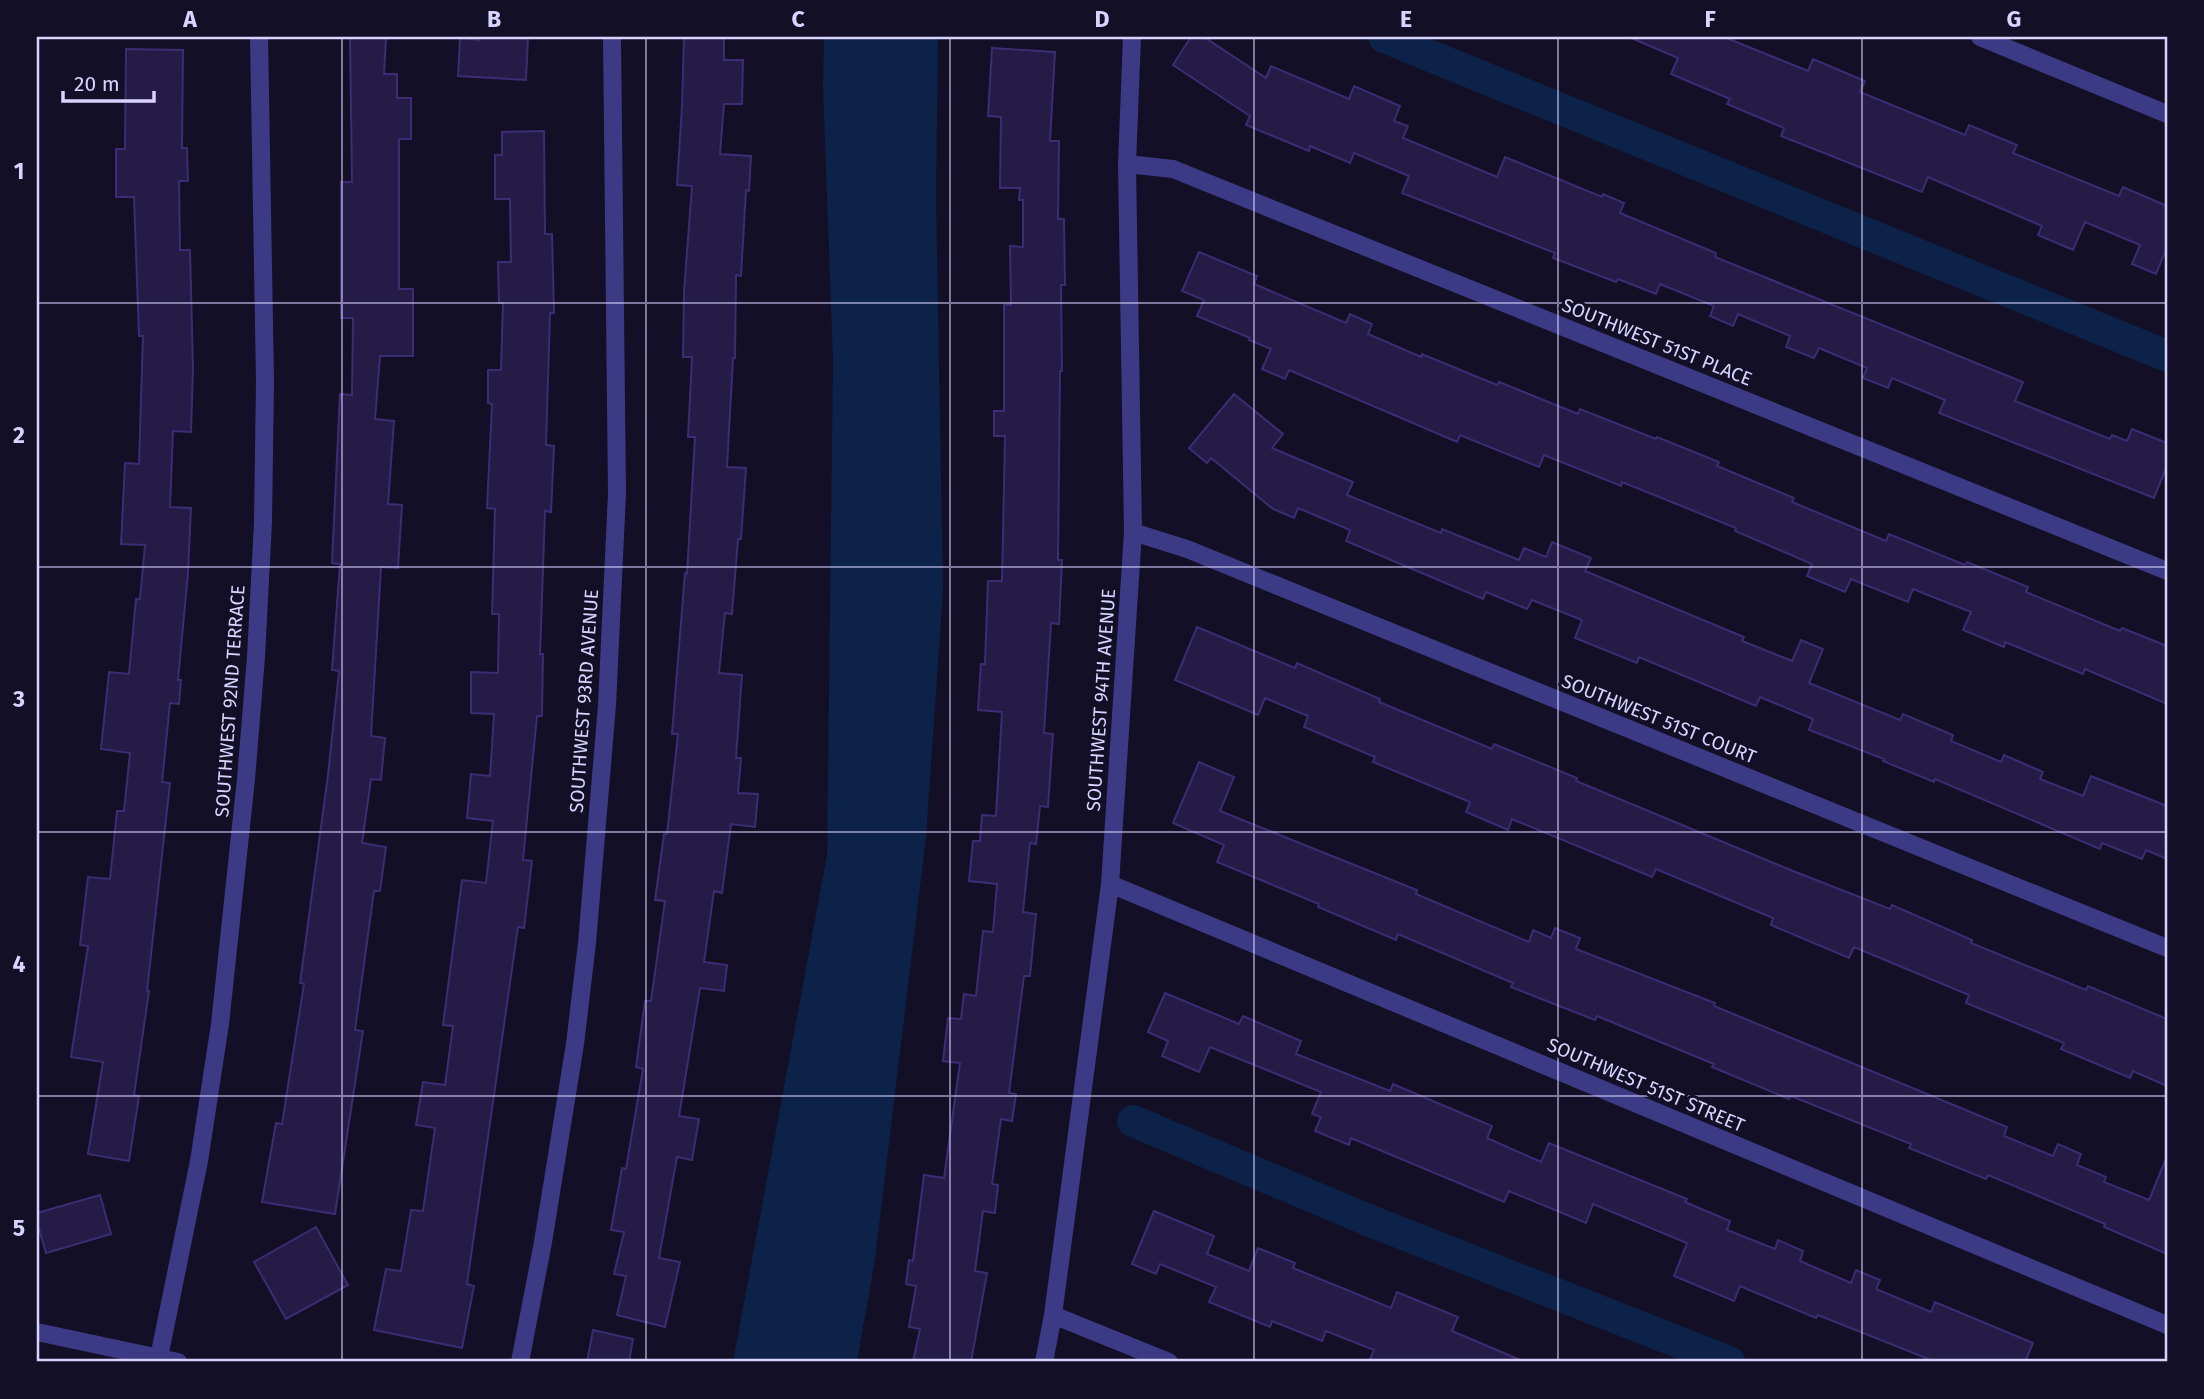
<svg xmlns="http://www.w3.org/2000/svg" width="2204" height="1399" font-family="'Fira Sans',sans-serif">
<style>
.water{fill:#0c2248}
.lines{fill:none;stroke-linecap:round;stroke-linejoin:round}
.canal{stroke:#0c2248;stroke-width:32}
.building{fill:#241b47;stroke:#3b2d73;stroke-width:2}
.minor{stroke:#3d3a85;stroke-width:18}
.grid{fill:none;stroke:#d9d4ff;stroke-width:2;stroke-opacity:0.55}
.labels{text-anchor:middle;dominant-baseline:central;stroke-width:6;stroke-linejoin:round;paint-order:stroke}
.street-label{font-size:19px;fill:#d9d4ff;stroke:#130f26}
.neatline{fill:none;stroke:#d9d4ff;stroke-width:2.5}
.grid-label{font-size:23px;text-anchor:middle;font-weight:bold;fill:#d9d4ff}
</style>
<rect width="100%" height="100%" fill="#130f26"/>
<path class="water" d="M 824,37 L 938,37 L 936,196 L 943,590 L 926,837 L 875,1259 L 857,1362 L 733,1362 L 827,855 L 833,360 L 823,88 Z"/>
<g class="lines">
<path class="canal" d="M 1384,37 L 2167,356
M 1133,1121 L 1368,1220 L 1729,1362"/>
</g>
<path class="building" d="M 350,37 L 386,37 L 384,74 L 397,74 L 397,98 L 411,98 L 411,139 L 399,139 L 399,289 L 413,289 L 413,356 L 380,356 L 375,419 L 394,421 L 388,504 L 402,505 L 398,568 L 381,567 L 371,736 L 385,738 L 381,780 L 371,779 L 362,843 L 386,847 L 380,891 L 374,891 L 355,1030 L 363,1031 L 335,1214 L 262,1202 L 276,1123 L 282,1124 L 304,984 L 300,983 L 328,775 L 339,671 L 332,670 L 340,564 L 332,563 L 340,394 L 352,395 L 353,318 L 341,318 L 341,182 L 352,182 Z
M 479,37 L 528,37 L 526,80 L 458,76 L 460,38 L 479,40 Z
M 684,37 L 724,38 L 724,60 L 743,60 L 742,104 L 724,104 L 720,154 L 751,156 L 749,191 L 746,190 L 741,276 L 736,275 L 735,358 L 733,358 L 727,467 L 746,468 L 741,539 L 738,539 L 732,614 L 725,613 L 719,673 L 742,675 L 736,758 L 741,758 L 738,793 L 758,794 L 755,827 L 731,824 L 722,893 L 714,891 L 704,962 L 727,965 L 724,991 L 700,988 L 679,1116 L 699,1119 L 692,1160 L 677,1157 L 659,1258 L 680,1262 L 665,1327 L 617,1315 L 626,1276 L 614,1274 L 624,1232 L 611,1230 L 622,1168 L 626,1169 L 643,1069 L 636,1067 L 645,1001 L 651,1001 L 665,901 L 655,900 L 664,834 L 667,834 L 678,734 L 672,734 L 685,573 L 687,574 L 695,437 L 688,437 L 692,357 L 683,357 L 684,292 L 692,186 L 677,185 L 682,106 Z
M 1191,37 L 1204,37 L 1266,78 L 1271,66 L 1349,99 L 1354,86 L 1400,106 L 1394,121 L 1408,126 L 1403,138 L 1497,177 L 1505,157 L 1602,197 L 1603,194 L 1624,203 L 1620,213 L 1716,253 L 1715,257 L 2023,382 L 2015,401 L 2110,439 L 2112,435 L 2127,441 L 2132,429 L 2167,443 L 2167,466 L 2154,498 L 1939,413 L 1945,400 L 1892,378 L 1888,388 L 1863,378 L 1867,368 L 1819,348 L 1814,358 L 1786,347 L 1790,336 L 1738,314 L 1733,326 L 1710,316 L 1714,306 L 1660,284 L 1656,294 L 1618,279 L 1616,282 L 1553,258 L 1555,253 L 1402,193 L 1409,176 L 1354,153 L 1350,163 L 1310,146 L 1309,151 L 1246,125 L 1250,116 L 1173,65 Z
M 1629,37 L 1724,37 L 1808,71 L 1813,59 L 1865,81 L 1860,92 L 1965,135 L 1969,125 L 2017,145 L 2013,153 L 2119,196 L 2123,187 L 2167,206 L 2167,247 L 2156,274 L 2132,264 L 2140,245 L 2085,222 L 2073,250 L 2038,235 L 2042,226 L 1928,177 L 1922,192 L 1781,136 L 1784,128 L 1727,104 L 1730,99 L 1671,74 L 1678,58 Z
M 992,48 L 1055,52 L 1050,141 L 1059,141 L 1058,219 L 1064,219 L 1065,285 L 1061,285 L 1062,371 L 1060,371 L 1058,560 L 1062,560 L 1059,624 L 1051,623 L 1044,733 L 1053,734 L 1048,807 L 1040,806 L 1036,844 L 1030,843 L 1023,912 L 1036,914 L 1030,976 L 1024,976 L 1009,1093 L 1016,1094 L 1012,1121 L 1001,1119 L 992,1184 L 998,1185 L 995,1213 L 983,1211 L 975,1271 L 987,1273 L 971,1362 L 913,1362 L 920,1329 L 909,1327 L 916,1286 L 906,1284 L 909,1260 L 913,1261 L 924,1175 L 944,1178 L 960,1063 L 943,1061 L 948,1018 L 961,1019 L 964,994 L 976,996 L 983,931 L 993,932 L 997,884 L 969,881 L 973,841 L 980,841 L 982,815 L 996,816 L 1002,712 L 978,710 L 981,664 L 985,664 L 988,581 L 1002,581 L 1005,436 L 994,436 L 994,411 L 1004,411 L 1004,305 L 1011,305 L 1010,246 L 1023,247 L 1023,200 L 1019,200 L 1020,188 L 1000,188 L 1001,117 L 988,116 Z
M 126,49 L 183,50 L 182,148 L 187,148 L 188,181 L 179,181 L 180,250 L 190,250 L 193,368 L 191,432 L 173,431 L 170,507 L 191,508 L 188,573 L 178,680 L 181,680 L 179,704 L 170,703 L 162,782 L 170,783 L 147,991 L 149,991 L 134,1095 L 139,1096 L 129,1161 L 88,1154 L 103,1062 L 71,1057 L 88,946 L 80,945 L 88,877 L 110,879 L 117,811 L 124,811 L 130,753 L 101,749 L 109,672 L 129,674 L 136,599 L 140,599 L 145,545 L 121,544 L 125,463 L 139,464 L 143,336 L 139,336 L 134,197 L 116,197 L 116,149 L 125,149 Z
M 544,131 L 545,234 L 552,234 L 554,313 L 550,313 L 546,445 L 554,446 L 551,512 L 545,511 L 540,654 L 543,654 L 542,716 L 537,716 L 523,860 L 532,861 L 524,928 L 518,927 L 467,1284 L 474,1286 L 462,1348 L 374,1330 L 386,1269 L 401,1271 L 411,1210 L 423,1211 L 435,1128 L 416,1125 L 423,1082 L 445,1085 L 453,1026 L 443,1025 L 462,880 L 486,883 L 493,821 L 467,818 L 471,774 L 490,776 L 494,714 L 471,713 L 471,672 L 498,673 L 499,614 L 492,614 L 495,509 L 487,508 L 492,404 L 488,403 L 488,370 L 501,370 L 503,303 L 499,303 L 498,262 L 511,262 L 510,199 L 495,199 L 495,155 L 502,155 L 502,132 Z
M 1199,252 L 1257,276 L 1254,284 L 1346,323 L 1350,314 L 1372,324 L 1368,334 L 1421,357 L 1422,354 L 1497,385 L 1499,382 L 1578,414 L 1580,409 L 1656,439 L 1657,437 L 1719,462 L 1717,466 L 1794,498 L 1792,502 L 1886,541 L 1889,534 L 1965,565 L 1967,562 L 2028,587 L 2026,592 L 2120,631 L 2122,628 L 2167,646 L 2167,704 L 2085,669 L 2083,674 L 2005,642 L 2004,647 L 1963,630 L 1971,612 L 1913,589 L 1908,602 L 1851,579 L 1845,592 L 1807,576 L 1812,564 L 1735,531 L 1736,528 L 1622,482 L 1621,486 L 1544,455 L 1539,467 L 1460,435 L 1457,442 L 1289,370 L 1285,379 L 1262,369 L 1271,349 L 1249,340 L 1250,338 L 1197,316 L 1204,300 L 1182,291 Z
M 1234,394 L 1283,434 L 1272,448 L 1353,482 L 1347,495 L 1441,533 L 1442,529 L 1519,560 L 1524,548 L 1546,557 L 1552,542 L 1591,558 L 1585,571 L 1744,637 L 1742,641 L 1792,661 L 1801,640 L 1823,649 L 1809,683 L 1900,720 L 1903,714 L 1953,735 L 1951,741 L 2001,762 L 2004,755 L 2043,772 L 2040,779 L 2083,796 L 2091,776 L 2167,806 L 2167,859 L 2146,850 L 2142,859 L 2102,843 L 2100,849 L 1935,779 L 1934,782 L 1883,761 L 1884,759 L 1809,730 L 1813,719 L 1760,697 L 1756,706 L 1639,657 L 1637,663 L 1575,638 L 1582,620 L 1532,600 L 1527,609 L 1486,592 L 1483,599 L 1346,541 L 1350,530 L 1298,508 L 1294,518 L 1273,509 L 1211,458 L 1207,463 L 1189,448 Z
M 1197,627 L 1295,668 L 1297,663 L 1380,699 L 1379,702 L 1492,749 L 1494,744 L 1577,778 L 1576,781 L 1793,871 L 1890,909 L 1892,905 L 1972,940 L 1971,943 L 2086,990 L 2088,986 L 2167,1019 L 2167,1086 L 2133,1071 L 2130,1078 L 2061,1049 L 2064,1043 L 1966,1003 L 1969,995 L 1854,947 L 1849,958 L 1771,925 L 1773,918 L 1656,869 L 1652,877 L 1512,819 L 1508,830 L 1466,812 L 1470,802 L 1373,762 L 1375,757 L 1304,727 L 1308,716 L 1265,698 L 1258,715 L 1175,680 Z
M 1199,762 L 1234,777 L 1220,811 L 1417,890 L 1416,894 L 1529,942 L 1533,930 L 1551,938 L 1555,928 L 1580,938 L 1576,949 L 1715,1003 L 1714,1006 L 2007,1127 L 2004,1136 L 2053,1156 L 2058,1144 L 2081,1154 L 2077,1165 L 2106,1177 L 2104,1182 L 2149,1200 L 2167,1156 L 2167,1254 L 2104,1227 L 2105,1224 L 1988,1175 L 1986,1179 L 1909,1148 L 1911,1144 L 1791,1096 L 1789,1099 L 1712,1067 L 1714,1064 L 1597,1016 L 1595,1020 L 1511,987 L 1513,983 L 1398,934 L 1396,940 L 1318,907 L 1319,904 L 1217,862 L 1224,845 L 1173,823 Z
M 1165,993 L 1239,1024 L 1243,1016 L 1301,1041 L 1296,1054 L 1390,1091 L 1393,1084 L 1492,1126 L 1487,1138 L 1541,1162 L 1549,1143 L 1687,1199 L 1685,1202 L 1730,1221 L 1727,1230 L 1775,1249 L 1778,1240 L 1803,1251 L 1800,1261 L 1851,1283 L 1856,1270 L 1880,1280 L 1876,1289 L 1931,1312 L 1935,1302 L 2033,1343 L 2025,1362 L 1936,1362 L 1818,1315 L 1816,1318 L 1740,1286 L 1734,1301 L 1674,1276 L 1687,1243 L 1593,1204 L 1586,1223 L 1509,1191 L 1504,1202 L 1351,1138 L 1349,1145 L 1315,1131 L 1321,1117 L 1312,1114 L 1321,1092 L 1210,1047 L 1199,1072 L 1162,1056 L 1168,1041 L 1148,1032 Z
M 100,1195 L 111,1234 L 46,1253 L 37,1222 L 37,1213 Z
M 1154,1211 L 1214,1236 L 1207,1254 L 1249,1271 L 1258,1248 L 1295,1263 L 1293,1268 L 1391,1308 L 1397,1292 L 1458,1317 L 1452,1331 L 1525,1362 L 1369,1362 L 1374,1350 L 1326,1331 L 1322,1341 L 1272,1321 L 1270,1327 L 1209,1302 L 1216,1287 L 1160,1264 L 1156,1274 L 1132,1264 Z
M 316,1227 L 348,1285 L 286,1319 L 254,1262 Z
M 593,1330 L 633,1339 L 629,1362 L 587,1362 Z"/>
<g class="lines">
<path class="minor" d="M 1980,37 L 2167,114
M 1127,164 L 1173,169 L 2167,571
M 1133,532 L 1187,549 L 2167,948
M 1110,884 L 2167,1325
M 1053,1315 L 1169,1362
M 37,1332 L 178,1362
M 158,1362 L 199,1161 L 220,1024 L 246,779 L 256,657 L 263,522 L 265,381 L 259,37
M 520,1362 L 543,1242 L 575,1044 L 587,943 L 607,705 L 617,494 L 612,37
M 1044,1362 L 1053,1315 L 1110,884 L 1133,532 L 1127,164 L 1132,37"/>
</g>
<path class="grid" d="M 342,37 L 342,1362M 646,37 L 646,1362M 950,37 L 950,1362M 1254,37 L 1254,1362M 1558,37 L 1558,1362M 1862,37 L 1862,1362M 37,303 L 2167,303M 37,567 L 2167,567M 37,832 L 2167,832M 37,1096 L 2167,1096"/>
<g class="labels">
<g class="street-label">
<text transform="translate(1657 342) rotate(22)">SOUTHWEST 51ST PLACE</text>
<text transform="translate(1101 700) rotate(-86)">SOUTHWEST 94TH AVENUE</text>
<text transform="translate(230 701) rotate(-86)">SOUTHWEST 92ND TERRACE</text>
<text transform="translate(584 701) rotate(-86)">SOUTHWEST 93RD AVENUE</text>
<text transform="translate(1659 719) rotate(22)">SOUTHWEST 51ST COURT</text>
<text transform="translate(1646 1085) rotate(23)">SOUTHWEST 51ST STREET</text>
</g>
</g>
<rect width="2204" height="1399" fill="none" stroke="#130f26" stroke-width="77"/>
<path d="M63 91v10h91v-10" fill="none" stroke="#d9d4ff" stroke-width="3.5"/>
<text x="74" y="91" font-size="21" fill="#d9d4ff" stroke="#130f26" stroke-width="5" paint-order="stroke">20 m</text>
<rect x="38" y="38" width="2128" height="1322" class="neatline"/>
<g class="grid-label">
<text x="190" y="27">A</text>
<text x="494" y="27">B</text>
<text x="798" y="27">C</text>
<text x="1102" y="27">D</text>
<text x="1406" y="27">E</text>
<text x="1710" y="27">F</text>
<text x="2014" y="27">G</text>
<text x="19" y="179">1</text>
<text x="19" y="443">2</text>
<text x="19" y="707">3</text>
<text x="19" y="972">4</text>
<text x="19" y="1236">5</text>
</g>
</svg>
